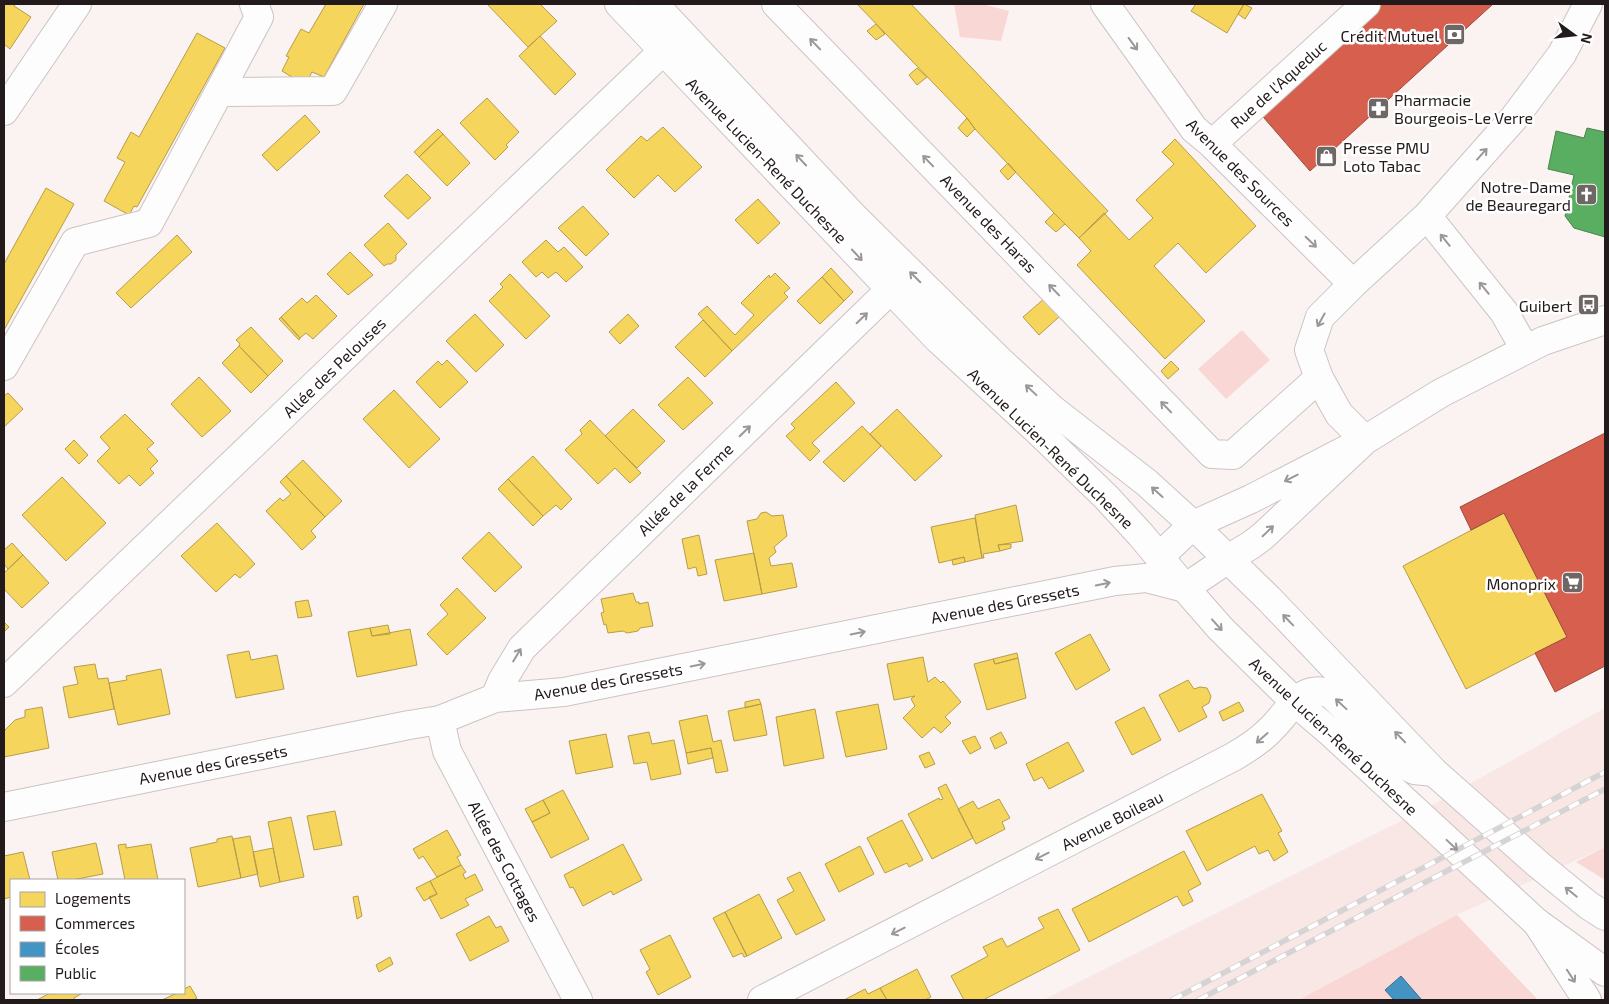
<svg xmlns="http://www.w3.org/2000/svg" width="1609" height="1004" font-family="'Exo 2',sans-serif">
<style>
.built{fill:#f8e7e5}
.green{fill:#f9d7d4}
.homes{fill:#f6d55c;stroke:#b79d48}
.shops{fill:#d6604d;stroke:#a04b3e}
.schools{fill:#4393c3;stroke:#396f91}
.public{fill:#5aae61;stroke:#4a824c}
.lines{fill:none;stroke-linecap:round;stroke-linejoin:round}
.minor-casing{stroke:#cbc4c3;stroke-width:30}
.major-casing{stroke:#cbc4c3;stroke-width:30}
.minor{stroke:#fefdfd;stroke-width:28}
.major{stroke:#fefdfd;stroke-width:28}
.rail-casing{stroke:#d5d3d3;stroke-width:5.5}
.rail{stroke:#fff;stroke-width:4;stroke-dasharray:11;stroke-linecap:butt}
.oneway{stroke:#9b9797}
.labels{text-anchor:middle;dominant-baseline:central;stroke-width:5;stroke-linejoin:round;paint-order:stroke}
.poi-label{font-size:16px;fill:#231b1b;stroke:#fff;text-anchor:end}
.street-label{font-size:16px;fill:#231b1b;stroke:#fff}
</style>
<rect width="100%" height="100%" fill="#faf3f2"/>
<path class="built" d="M 1605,708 L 1605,847 L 1457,915 L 1538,1000 L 1043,1000 L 1427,808 Z"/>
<path class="green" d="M 954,4 L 982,4 L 1009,11 L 1001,41 L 960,37 Z
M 1242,330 L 1270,360 L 1226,399 L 1198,369 Z
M 1605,847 L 1605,880 L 1576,862 Z
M 1457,915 L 1538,1000 L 1299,1000 Z"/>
<path class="homes" d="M 4,4 L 15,4 L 14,6 L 31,17 L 10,49 L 4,44 Z
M 326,4 L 364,4 L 324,77 L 312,72 L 305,85 L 282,71 L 289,57 L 286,56 L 301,29 L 309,33 Z
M 487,4 L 540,4 L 557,21 L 528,47 Z
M 857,4 L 911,4 L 1108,211 L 1079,238 L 1054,213 L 975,129 L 967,118 Z
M 1196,4 L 1244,4 L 1227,33 L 1191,11 Z
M 1244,4 L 1252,8 L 1245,19 L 1238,14 Z
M 876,24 L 885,34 L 876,40 L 867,31 Z
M 197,33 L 225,48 L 137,207 L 134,206 L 129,215 L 104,201 L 125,162 L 117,158 L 131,132 L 139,137 Z
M 540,36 L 576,74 L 555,95 L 519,56 Z
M 917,68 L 927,77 L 917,85 L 909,75 Z
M 487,98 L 519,132 L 506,145 L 508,147 L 495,160 L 460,123 Z
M 305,115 L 320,132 L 277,171 L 262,155 Z
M 967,118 L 975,129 L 967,137 L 958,128 Z
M 663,127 L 702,167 L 675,192 L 658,175 L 634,198 L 606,170 L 641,136 L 647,141 Z
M 438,129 L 443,134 L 419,157 L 414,152 Z
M 443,134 L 470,163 L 447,186 L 419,157 Z
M 1175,139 L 1256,226 L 1206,273 L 1178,243 L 1154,266 L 1205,321 L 1165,359 L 1077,265 L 1091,251 L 1079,238 L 1104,213 L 1129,240 L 1153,218 L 1136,200 L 1174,164 L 1162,152 Z
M 1008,163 L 1016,172 L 1008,180 L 1000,171 Z
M 407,174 L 431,198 L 408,219 L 384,196 Z
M 46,188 L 74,204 L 4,330 L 4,264 Z
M 758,199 L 780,223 L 758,244 L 735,220 Z
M 583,206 L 609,234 L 586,256 L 558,228 Z
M 1054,213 L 1065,224 L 1056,232 L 1045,222 Z
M 388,223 L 407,244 L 396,255 L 396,260 L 391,264 L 387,264 L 384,266 L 364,245 Z
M 177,235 L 192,252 L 131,308 L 116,293 Z
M 546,240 L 558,252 L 564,247 L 583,267 L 566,282 L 556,272 L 548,278 L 542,272 L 536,277 L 522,262 Z
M 350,252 L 373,275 L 348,295 L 327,274 Z
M 831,268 L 853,292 L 844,301 L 822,277 Z
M 775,273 L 790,288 L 784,293 L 788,297 L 732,351 L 698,314 L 707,306 L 735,335 L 754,315 L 741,303 L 769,275 L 770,278 Z
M 510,274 L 550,316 L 526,339 L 489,301 L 503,287 L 500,284 Z
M 822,277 L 844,301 L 820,324 L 797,301 Z
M 316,295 L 337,316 L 313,339 L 306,333 L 300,338 L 281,317 L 302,298 L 307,303 Z
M 1045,298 L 1060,316 L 1039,335 L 1023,317 Z
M 475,314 L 504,345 L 476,372 L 446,341 Z
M 628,314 L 639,326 L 620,344 L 609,332 Z
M 281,317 L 300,338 L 299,340 L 279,319 Z
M 703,320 L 732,351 L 705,377 L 675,347 Z
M 251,327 L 283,361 L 268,376 L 239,346 L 240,344 L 236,340 Z
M 239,346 L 268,376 L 251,393 L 222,363 Z
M 447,360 L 468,382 L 440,408 L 416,382 L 438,361 L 442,365 Z
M 1171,361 L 1179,369 L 1168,379 L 1161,371 Z
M 199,377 L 231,411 L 202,437 L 171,404 Z
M 688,377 L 713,403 L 683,430 L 658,405 Z
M 836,382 L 855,403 L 812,443 L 820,451 L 810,461 L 786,436 L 795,428 L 791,424 Z
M 394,390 L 440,439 L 409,468 L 363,419 Z
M 8,393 L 23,409 L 4,427 L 4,396 Z
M 633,409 L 665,441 L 637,468 L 605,436 Z
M 897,409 L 942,456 L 915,481 L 870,434 Z
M 125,414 L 154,443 L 147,449 L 158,461 L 150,469 L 154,473 L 140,486 L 129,475 L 119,484 L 97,461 L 110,448 L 100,437 Z
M 590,420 L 641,473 L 630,483 L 615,468 L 598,484 L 565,450 L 582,434 L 580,430 Z
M 862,426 L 881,446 L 844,482 L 823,462 Z
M 74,440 L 88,455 L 79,464 L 65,449 Z
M 533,456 L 572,499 L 561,510 L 556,505 L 543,516 L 508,479 Z
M 303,460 L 342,501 L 325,517 L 286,476 Z
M 286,476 L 325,517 L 311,531 L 316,537 L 302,550 L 266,511 L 280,498 L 283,501 L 291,494 L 280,482 Z
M 62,477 L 106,523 L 66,561 L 22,515 Z
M 508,479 L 543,516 L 533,526 L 498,489 Z
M 1016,505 L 1023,541 L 998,545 L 1000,551 L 983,554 L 984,558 L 982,558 L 975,515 Z
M 766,512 L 772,516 L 783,515 L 787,536 L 774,547 L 776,552 L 769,558 L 771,566 L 792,563 L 797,587 L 762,594 L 747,521 L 757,519 L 761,513 Z
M 1504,513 L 1567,637 L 1466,689 L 1403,566 Z
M 975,518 L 982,558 L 965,562 L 964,557 L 939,563 L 931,527 Z
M 217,523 L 255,564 L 240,578 L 235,574 L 216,592 L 181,556 Z
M 489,532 L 522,567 L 495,592 L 462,558 Z
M 699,535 L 707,574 L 698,576 L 696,567 L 688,569 L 682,539 Z
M 12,543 L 23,555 L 8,569 L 4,564 L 4,550 Z
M 1011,544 L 1011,548 L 1000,551 L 998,545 Z
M 754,553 L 762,594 L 724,601 L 715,560 Z
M 23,555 L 49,583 L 22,608 L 4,589 L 4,573 Z
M 964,557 L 965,562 L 953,565 L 952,560 Z
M 457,588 L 486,618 L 447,655 L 427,634 L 448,614 L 440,605 Z
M 633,593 L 636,602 L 639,602 L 639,604 L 648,602 L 653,626 L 640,628 L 638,631 L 627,633 L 623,631 L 608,633 L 606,624 L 604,625 L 601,613 L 604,612 L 601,599 Z
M 308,600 L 312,616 L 298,618 L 295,602 Z
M 4,622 L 9,627 L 4,632 Z
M 388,625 L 390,634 L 372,636 L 370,628 Z
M 370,628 L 372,636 L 410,629 L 417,665 L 357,677 L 348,632 Z
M 1090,634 L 1110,670 L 1076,690 L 1055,653 Z
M 249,651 L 251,660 L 277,655 L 284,689 L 236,698 L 227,655 Z
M 1017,653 L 1018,658 L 995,664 L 993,659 Z
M 923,657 L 928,682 L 935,677 L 941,683 L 943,681 L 961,702 L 945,717 L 951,723 L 941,733 L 934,727 L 922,738 L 903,718 L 915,706 L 911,699 L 915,696 L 894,700 L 887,664 Z
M 1018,658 L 1026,698 L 987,710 L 974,664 L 993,659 L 995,664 Z
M 95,664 L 98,679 L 108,678 L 114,709 L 69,718 L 63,687 L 78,684 L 74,667 Z
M 161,669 L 170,714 L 118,725 L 109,683 L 127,680 L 126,676 Z
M 1188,680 L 1194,689 L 1200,687 L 1207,688 L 1211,696 L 1209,703 L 1202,707 L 1207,717 L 1179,732 L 1159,695 Z
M 759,699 L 761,704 L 745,708 L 745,702 Z
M 1239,702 L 1244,711 L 1223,721 L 1219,712 Z
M 761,704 L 767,735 L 734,741 L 728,711 Z
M 878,704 L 887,749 L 846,757 L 836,712 Z
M 42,707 L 49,748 L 4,757 L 4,731 L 15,720 L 25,717 L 25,710 Z
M 1144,707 L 1161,740 L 1132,755 L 1115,722 Z
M 815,709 L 824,758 L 784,766 L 776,717 Z
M 707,715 L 713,742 L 721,740 L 728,771 L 716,773 L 711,748 L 686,753 L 679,721 Z
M 649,732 L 652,744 L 674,740 L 681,774 L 651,780 L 647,762 L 634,764 L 628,736 Z
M 1001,732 L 1007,743 L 995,749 L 990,738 Z
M 606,734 L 613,767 L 576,774 L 569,741 Z
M 975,736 L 981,748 L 970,754 L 962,741 Z
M 1068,742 L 1084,771 L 1049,789 L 1042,777 L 1034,781 L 1026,764 Z
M 711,748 L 713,758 L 688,764 L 686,753 Z
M 929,752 L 935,764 L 925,768 L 919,756 Z
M 946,784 L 973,838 L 932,859 L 908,814 L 939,798 L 940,800 L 943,799 L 938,788 Z
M 563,790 L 589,839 L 551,858 L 532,822 L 550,813 L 543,800 Z
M 1262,794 L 1282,831 L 1278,833 L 1288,852 L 1274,861 L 1268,850 L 1259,854 L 1255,846 L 1207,871 L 1186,831 Z
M 999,799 L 1010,818 L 1002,822 L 1005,829 L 976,844 L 958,809 L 973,801 L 978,809 Z
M 543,800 L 550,813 L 532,822 L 525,809 Z
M 335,811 L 342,845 L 314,850 L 307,816 Z
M 291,817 L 304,877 L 280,882 L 268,822 Z
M 902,820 L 923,860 L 909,867 L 907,863 L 885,873 L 867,838 Z
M 447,830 L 461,855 L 457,857 L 461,865 L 437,877 L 423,856 L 419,859 L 413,849 Z
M 232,836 L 241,878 L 198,887 L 190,848 L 217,842 L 217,839 Z
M 250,836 L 258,874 L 241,878 L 233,839 Z
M 96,843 L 103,874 L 72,880 L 58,880 L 52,852 Z
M 126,844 L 126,848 L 151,844 L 158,880 L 125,880 L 118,845 Z
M 623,844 L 642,880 L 613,895 L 611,891 L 583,906 L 573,887 L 570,888 L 564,875 Z
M 860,846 L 874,874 L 839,892 L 825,864 Z
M 273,848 L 280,882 L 260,887 L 253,852 Z
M 1184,851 L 1201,884 L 1188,891 L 1193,901 L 1183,906 L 1177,896 L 1089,942 L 1072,909 Z
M 23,852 L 30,880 L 11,880 L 11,897 L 4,899 L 4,856 Z
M 461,865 L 466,872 L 463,874 L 465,879 L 475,874 L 483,890 L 465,899 L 469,905 L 441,919 L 429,897 L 437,894 L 430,881 Z
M 800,872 L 825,920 L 796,935 L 777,900 L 794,891 L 787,878 Z
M 430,881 L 437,894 L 424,901 L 416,888 Z
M 759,894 L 782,938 L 747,956 L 725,912 Z
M 358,896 L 362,916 L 357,919 L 353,897 Z
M 1058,909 L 1080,950 L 983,1000 L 964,1000 L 951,976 L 988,956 L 983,947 L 1002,938 L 1007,947 L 1044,928 L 1038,918 Z
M 725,912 L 747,956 L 744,957 L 742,953 L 733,957 L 713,918 Z
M 489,916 L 496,928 L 501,926 L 509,941 L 470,961 L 456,934 Z
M 670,935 L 691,977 L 658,995 L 646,972 L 650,969 L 640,950 Z
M 390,957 L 393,964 L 379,972 L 376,965 Z
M 917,969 L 931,997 L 925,1000 L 887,1000 L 880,988 Z
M 190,986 L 197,998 L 193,1000 L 162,1000 L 177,993 L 184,993 L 184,989 Z
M 880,988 L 887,1000 L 844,1000 L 865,989 L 868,994 Z
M 50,993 L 81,993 L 81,994 L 74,998 L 75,1000 L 37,1000 Z"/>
<path class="shops" d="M 1377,4 L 1493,4 L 1310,171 L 1258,111 Z
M 1605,433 L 1605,666 L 1555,692 L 1535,653 L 1567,637 L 1504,513 L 1471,530 L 1460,507 Z"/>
<path class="schools" d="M 1401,976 L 1421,999 L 1421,1000 L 1394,1000 L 1385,990 Z"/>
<path class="public" d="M 1587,128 L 1605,132 L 1605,237 L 1574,228 L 1565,216 L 1574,175 L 1548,169 L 1556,131 L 1584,138 Z"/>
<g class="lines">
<defs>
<path id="minor" d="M 776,4 L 1212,454 L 1233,455 L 1319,378
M 1105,4 L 1194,129 L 1212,144 L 1353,284
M 219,92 L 333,91 L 383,4
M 4,111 L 77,4
M 1212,144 L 1366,4
M 1427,216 L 1504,312 L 1525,349
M 4,366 L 75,242 L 149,223 L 259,17 L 254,4
M 1365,440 L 1339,414 L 1319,378 L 1309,350 L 1320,317 L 1353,284 L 1427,216 L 1514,118 L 1562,54 L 1588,4
M 1159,557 L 1193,525 L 1251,499 L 1365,440 L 1441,393 L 1543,341 L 1605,320
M 4,683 L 663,51
M 495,698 L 502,681 L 522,648 L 890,290
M 440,720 L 447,751 L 578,1000
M 4,807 L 409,725 L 440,720 L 495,698 L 564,692 L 1115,581 L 1146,578 L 1185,588 L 1228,559 L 1251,545 L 1263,536 L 1365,440
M 1537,923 L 1587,1000
M 762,1000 L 1233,757 C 1247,749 1260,741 1271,729 C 1289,712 1301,682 1331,694 L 1399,762 L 1414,770 L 1434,772"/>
<path id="major" d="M 619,4 L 938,339 L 1038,431 L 1107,498 L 1141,535 L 1185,588 L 1220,628 L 1295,702 L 1329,731 L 1536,922 L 1605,972
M 654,4 L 856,219 L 999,360 L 1052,409 L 1147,483 L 1193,525 L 1269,599 L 1434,772 L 1539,865 L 1588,905 L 1605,916"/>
</defs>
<use href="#minor" class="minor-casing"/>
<use href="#major" class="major-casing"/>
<use href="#minor" class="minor"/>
<use href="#major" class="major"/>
<defs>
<path id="rail" d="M 1172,1000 L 1605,772
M 1198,1000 L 1605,789"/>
</defs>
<use href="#rail" class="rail-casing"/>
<use href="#rail" class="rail"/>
</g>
<defs><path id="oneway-shaft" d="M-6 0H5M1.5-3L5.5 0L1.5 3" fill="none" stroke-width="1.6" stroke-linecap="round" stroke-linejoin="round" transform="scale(1.25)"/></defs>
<g class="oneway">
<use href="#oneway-shaft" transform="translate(815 44) rotate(-134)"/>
<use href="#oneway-shaft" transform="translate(1133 44) rotate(54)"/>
<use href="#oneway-shaft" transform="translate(1482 154) rotate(-48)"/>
<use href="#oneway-shaft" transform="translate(801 160) rotate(-133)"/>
<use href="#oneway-shaft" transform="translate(928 161) rotate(-134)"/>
<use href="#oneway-shaft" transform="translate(1445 240) rotate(-129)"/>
<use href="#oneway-shaft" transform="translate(1311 242) rotate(44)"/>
<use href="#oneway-shaft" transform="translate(857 255) rotate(47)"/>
<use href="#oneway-shaft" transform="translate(915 277) rotate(-135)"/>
<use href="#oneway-shaft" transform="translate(1484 288) rotate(-129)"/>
<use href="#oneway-shaft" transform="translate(1054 290) rotate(-134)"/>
<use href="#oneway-shaft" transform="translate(862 318) rotate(-44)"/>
<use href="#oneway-shaft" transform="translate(1321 320) rotate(119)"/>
<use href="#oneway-shaft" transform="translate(1031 390) rotate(-137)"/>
<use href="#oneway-shaft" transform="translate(1166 407) rotate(-134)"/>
<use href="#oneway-shaft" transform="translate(745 431) rotate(-44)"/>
<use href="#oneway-shaft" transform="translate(1291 478) rotate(153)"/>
<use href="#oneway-shaft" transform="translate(1157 492) rotate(-138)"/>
<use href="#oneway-shaft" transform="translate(1268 531) rotate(-44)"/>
<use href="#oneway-shaft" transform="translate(1103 584) rotate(-11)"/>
<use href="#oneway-shaft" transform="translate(1288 620) rotate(-134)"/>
<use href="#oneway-shaft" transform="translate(1217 625) rotate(48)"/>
<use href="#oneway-shaft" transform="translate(858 633) rotate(-11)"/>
<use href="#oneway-shaft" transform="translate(517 655) rotate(-59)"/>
<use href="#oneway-shaft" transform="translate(698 665) rotate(-11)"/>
<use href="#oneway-shaft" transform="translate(1341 704) rotate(-137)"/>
<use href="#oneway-shaft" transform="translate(1400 737) rotate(-134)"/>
<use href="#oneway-shaft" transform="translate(1262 738) rotate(139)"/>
<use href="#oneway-shaft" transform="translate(1452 845) rotate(43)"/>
<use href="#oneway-shaft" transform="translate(1042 856) rotate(153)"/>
<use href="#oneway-shaft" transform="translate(1571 892) rotate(-141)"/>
<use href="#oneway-shaft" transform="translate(898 931) rotate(153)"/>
<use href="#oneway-shaft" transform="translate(1571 976) rotate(57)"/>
</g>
<defs>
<symbol id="bank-square" viewBox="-11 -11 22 22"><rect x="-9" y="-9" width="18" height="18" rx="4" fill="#6e6766" stroke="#fff"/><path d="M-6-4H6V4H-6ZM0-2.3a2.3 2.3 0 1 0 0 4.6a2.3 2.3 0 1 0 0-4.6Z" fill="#fff"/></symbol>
<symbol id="pharmacy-square" viewBox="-11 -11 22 22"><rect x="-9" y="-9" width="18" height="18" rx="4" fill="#6e6766" stroke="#fff"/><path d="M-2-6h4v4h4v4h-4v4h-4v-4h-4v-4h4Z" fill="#fff"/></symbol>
<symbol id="shop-square" viewBox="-11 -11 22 22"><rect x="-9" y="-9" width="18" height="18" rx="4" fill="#6e6766" stroke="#fff"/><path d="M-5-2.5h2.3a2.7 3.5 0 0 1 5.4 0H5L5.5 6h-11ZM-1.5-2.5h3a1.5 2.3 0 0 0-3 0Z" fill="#fff"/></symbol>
<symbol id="church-square" viewBox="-11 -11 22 22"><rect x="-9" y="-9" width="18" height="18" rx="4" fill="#6e6766" stroke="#fff"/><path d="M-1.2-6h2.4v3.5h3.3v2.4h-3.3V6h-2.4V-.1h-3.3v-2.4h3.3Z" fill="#fff"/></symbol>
<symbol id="bus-square" viewBox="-11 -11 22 22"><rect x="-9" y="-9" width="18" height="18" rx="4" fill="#6e6766" stroke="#fff"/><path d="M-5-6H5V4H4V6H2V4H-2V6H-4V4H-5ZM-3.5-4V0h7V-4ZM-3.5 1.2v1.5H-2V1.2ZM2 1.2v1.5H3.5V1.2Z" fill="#fff"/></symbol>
<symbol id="supermarket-square" viewBox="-11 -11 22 22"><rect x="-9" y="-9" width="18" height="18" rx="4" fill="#6e6766" stroke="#fff"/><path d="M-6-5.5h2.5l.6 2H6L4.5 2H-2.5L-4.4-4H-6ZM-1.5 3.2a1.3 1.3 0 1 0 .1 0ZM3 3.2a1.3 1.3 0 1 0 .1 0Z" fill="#fff"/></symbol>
</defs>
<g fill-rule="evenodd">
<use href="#bank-square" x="1442" y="22" width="25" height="25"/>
<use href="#pharmacy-square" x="1366" y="96" width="25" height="25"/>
<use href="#shop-square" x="1314" y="144" width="25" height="25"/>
<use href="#church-square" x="1574" y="182" width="25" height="25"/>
<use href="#bus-square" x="1576" y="292" width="25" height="25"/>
<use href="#supermarket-square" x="1560" y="570" width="25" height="25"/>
</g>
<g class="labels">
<g class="poi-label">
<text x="1439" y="35">Crédit Mutuel</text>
<text x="1394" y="99" text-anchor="start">Pharmacie<tspan x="1394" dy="18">Bourgeois-Le Verre</tspan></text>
<text x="1343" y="147" text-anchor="start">Presse PMU<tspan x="1343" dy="18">Loto Tabac</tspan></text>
<text x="1571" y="186">Notre-Dame<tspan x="1571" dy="18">de Beauregard</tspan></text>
<text x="1572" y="305">Guibert</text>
<text x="1556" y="583">Monoprix</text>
</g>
<g class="street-label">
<text transform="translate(1278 84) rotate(-42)">Rue de l'Aqueduc</text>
<text transform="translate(767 160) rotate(46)">Avenue Lucien-René Duchesne</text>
<text transform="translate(1241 172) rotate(45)">Avenue des Sources</text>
<text transform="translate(989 223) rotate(46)">Avenue des Haras</text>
<text transform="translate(334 367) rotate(-44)">Allée des Pelouses</text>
<text transform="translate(1051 448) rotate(44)">Avenue Lucien-René Duchesne</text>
<text transform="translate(685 489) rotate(-44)">Allée de la Ferme</text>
<text transform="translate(1005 603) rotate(-11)">Avenue des Gressets</text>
<text transform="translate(608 681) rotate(-10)">Avenue des Gressets</text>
<text transform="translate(1334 736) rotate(43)">Avenue Lucien-René Duchesne</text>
<text transform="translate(213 764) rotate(-11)">Avenue des Gressets</text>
<text transform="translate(1112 820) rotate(-27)">Avenue Boileau</text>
<text transform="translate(505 861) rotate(62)">Allée des Cottages</text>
</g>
</g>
<rect width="1609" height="1004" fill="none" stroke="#231b1b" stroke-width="10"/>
<rect x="10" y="879" width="175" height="115" fill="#ffffff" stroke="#a7a4a4"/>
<rect x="20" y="892" width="25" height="15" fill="#f6d55c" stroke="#a7a4a4"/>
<text x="55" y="904" font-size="15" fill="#231b1b">Logements</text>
<rect x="20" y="916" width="25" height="15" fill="#d6604d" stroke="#a7a4a4"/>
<text x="55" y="929" font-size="15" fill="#231b1b">Commerces</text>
<rect x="20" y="942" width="25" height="15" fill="#4393c3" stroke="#a7a4a4"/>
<text x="55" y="954" font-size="15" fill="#231b1b">Écoles</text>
<rect x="20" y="966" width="25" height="15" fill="#5aae61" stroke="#a7a4a4"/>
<text x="55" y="979" font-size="15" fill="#231b1b">Public</text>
<g transform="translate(1574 35) rotate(105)" stroke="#ffffff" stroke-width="4" paint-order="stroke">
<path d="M0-4L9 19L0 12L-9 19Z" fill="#231b1b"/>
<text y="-8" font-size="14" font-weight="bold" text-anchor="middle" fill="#231b1b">N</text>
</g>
</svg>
